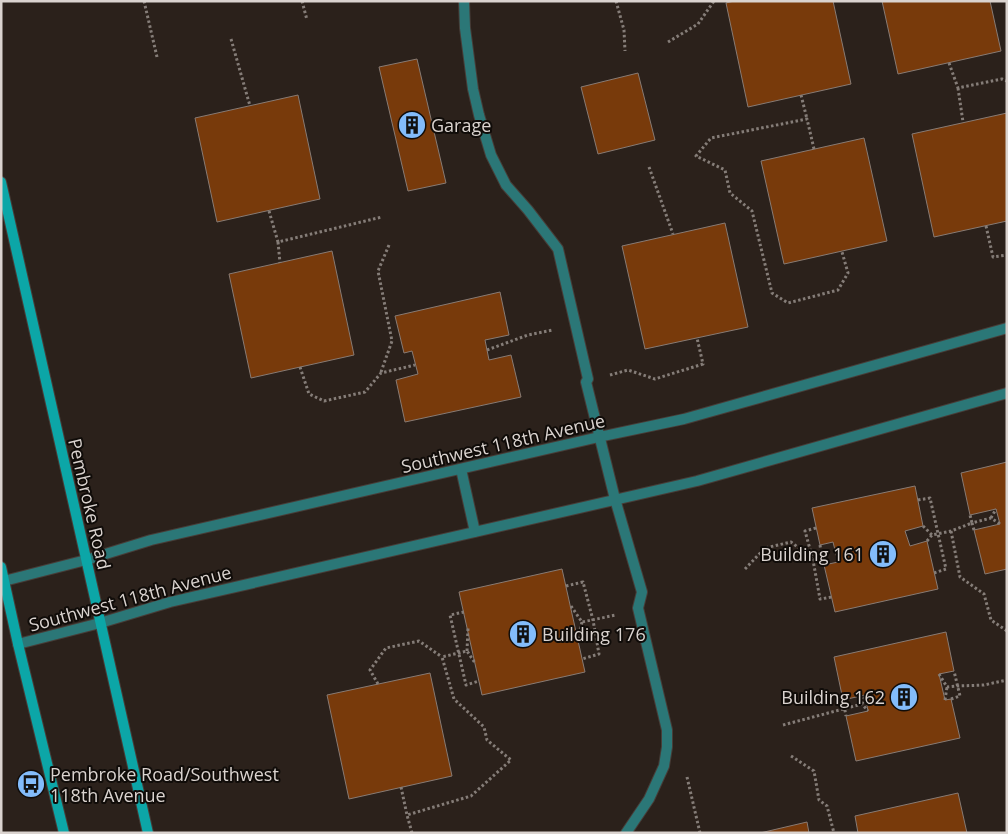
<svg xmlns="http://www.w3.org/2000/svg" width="1008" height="834" font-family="'Open Sans',sans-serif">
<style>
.building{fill:#783a0b;stroke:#887b74}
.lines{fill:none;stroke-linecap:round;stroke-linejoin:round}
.street-casing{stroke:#473d38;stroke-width:12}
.secondary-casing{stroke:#473d38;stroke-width:12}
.path{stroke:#857d78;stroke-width:3;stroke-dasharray:2.5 2.5;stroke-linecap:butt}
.street{stroke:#2b7777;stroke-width:10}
.secondary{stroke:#0ca6a7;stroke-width:10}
.labels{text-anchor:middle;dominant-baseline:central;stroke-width:4;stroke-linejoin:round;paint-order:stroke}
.poi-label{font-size:18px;fill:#dad3cf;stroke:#100c09;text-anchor:start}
.street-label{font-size:18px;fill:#dad3cf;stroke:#100c09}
</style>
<rect width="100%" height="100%" fill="#2b211b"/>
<path class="building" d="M 734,1 L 833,1 L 851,84 L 748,107 L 726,3 Z
M 882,1 L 990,1 L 1001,51 L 898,74 Z
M 417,59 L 446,183 L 408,191 L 379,67 Z
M 638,73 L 655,140 L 598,154 L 581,87 Z
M 298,95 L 320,199 L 217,222 L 195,118 Z
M 1007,113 L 1007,221 L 934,237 L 912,134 Z
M 864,138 L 887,241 L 784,264 L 761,161 Z
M 725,223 L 748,327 L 645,349 L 622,246 Z
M 332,251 L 354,355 L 251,378 L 229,274 Z
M 500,292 L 509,335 L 485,340 L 489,360 L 511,355 L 521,397 L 405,422 L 396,380 L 418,374 L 412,351 L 404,353 L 395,316 Z
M 1007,462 L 1007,569 L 985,574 L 974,530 L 1000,524 L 996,509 L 970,515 L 961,473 Z
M 915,486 L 923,526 L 905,531 L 910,546 L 927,541 L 938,589 L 835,612 L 824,565 L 838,562 L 833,542 L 820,545 L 812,508 Z
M 562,569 L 585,672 L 482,695 L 459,592 Z
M 946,632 L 954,671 L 939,674 L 945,700 L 951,699 L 960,738 L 856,761 L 846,716 L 868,711 L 865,695 L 843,700 L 834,657 Z
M 430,673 L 452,776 L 349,799 L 327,695 Z
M 958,793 L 967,833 L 858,833 L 855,816 Z
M 807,822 L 809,833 L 760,833 Z"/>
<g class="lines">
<defs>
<path id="street" d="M 464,1 L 465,28 L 473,89 L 479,115 L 491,155 L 506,185 L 528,210 L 558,249 L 588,379 L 586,382 L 615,499 L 642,592 L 638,608 L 667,730 L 667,747 L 664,766 L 649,799 L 626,833
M 461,469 L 475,532
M 4,581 L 86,560 L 151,540 L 599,437 L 684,419 L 1007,328
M 18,644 L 100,623 L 170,602 L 697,481 L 1007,393"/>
<path id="secondary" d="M 1,182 L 148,833
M 1,567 L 18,644 L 64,833"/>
</defs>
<use href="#street" class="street-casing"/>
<use href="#secondary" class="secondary-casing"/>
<path class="path" d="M 144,1 L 157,57
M 302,1 L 307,20
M 616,1 L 624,30 L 625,51
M 231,39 L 250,106
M 668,42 L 698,24 L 714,1
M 949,63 L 958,88 L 1002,79 L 1007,81
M 958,88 L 963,122
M 801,95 L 807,119
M 814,149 L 807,119 L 711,138 L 696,156 L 725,170 L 730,193 L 752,211 L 772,293 L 788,303 L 838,290 L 848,273 L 842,252
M 649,167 L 673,234
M 269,211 L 278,242 L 382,217
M 986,226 L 993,257 L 1007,255
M 278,242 L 280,263
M 487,350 L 528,335 L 553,330
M 300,367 L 309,394 L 324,401 L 365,392 L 381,373 L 415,365
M 381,372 L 392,341 L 378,271 L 389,245
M 610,375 L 628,370 L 655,379 L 703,364 L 697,338
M 918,500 L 930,498 L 946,569 L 934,573
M 991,518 L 996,509
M 923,526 L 932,535 L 951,531 L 972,523 L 970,515
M 816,528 L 805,531 L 813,560 L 820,599 L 832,597
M 974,530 L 972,523 L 991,518 L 1000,524
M 951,531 L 960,577 L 984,594 L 991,620 L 1007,631
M 927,541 L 932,535
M 820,545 L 822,558
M 813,560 L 822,558 L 824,565
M 745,569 L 765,548 L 791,542 L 813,559
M 566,586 L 583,582 L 593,620 L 599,654 L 582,659
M 571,606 L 582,622 L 616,615
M 464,612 L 450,615 L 466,685 L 479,681
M 578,639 L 582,622
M 467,651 L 468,628
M 939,674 L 947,687 L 958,686 L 984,685 L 1007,680
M 378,684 L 370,670 L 386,648 L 419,641 L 442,657
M 951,699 L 960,696 L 954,671
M 843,700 L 846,716
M 945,700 L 947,687
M 862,704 L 865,695
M 783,725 L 862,704 L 868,711
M 791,756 L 814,771 L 819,800 L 827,806 L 834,833
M 687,777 L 700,833
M 401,787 L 407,815
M 412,833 L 407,815 L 471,796 L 511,760 L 487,740 L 484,727 L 454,699 L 442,657 L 467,651 L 475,663"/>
<use href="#street" class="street"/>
<use href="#secondary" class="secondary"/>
</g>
<defs>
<symbol id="building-disc" viewBox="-11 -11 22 22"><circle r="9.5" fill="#83bcfb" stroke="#100c09"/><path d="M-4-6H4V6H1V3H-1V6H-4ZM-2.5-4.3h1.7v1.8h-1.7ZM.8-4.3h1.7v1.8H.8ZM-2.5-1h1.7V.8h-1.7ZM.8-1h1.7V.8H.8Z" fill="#111"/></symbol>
<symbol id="bus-disc" viewBox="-11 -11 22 22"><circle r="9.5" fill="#83bcfb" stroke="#100c09"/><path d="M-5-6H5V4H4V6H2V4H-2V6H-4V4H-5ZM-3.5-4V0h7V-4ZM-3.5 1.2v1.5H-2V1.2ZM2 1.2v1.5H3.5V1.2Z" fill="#111"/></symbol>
</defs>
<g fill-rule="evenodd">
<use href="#building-disc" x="396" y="109" width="32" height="32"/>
<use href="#building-disc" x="867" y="538" width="32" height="32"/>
<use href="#building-disc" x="507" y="618" width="32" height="32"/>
<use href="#building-disc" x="888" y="681" width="32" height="32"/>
<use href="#bus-disc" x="15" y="768" width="32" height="32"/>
</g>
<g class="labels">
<g class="poi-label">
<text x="431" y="125">Garage</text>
<text x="864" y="554" text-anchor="end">Building 161</text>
<text x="542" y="634">Building 176</text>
<text x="885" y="697" text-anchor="end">Building 162</text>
<text x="50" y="774">Pembroke Road/Southwest<tspan x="50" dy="21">118th Avenue</tspan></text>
</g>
<g class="street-label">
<text transform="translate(503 443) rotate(-13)">Southwest 118th Avenue</text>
<text transform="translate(90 504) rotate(77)">Pembroke Road</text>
<text transform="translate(130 598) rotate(-15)">Southwest 118th Avenue</text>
</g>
</g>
<rect width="1008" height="834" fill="none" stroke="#dad3cf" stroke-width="5"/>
</svg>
